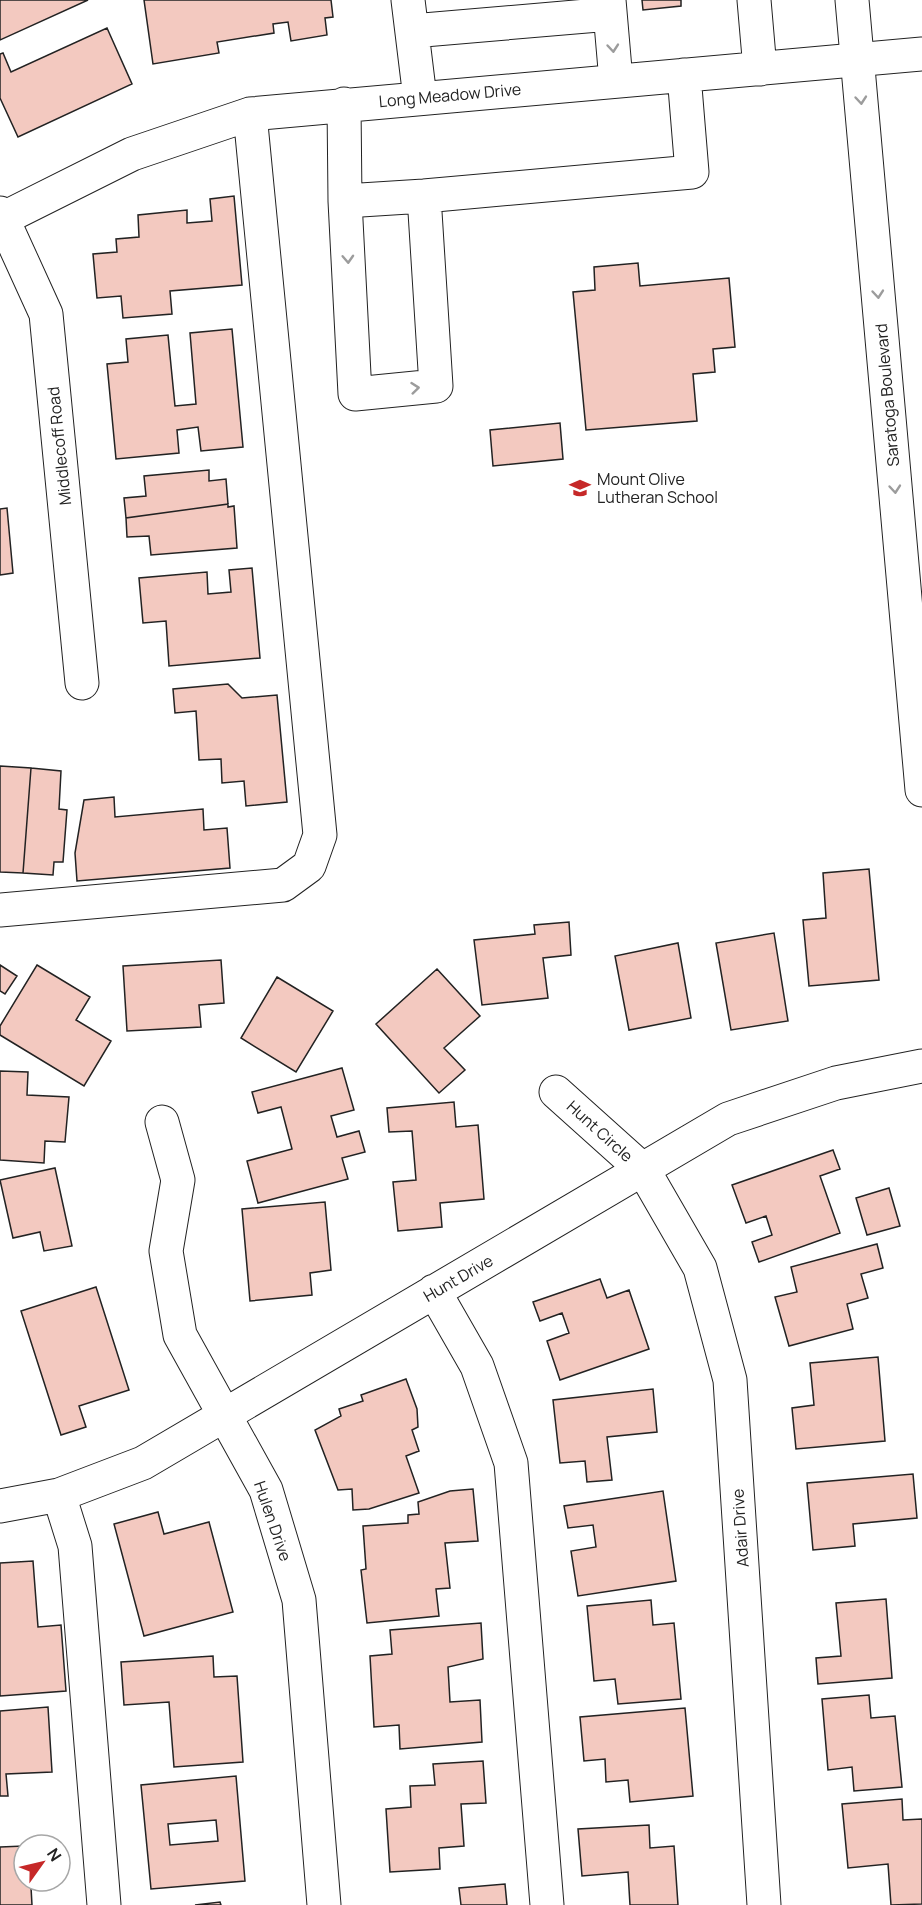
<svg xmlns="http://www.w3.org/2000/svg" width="922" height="1905" font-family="Manrope,sans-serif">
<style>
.building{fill:#f3c9c0;stroke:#222;stroke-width:1.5;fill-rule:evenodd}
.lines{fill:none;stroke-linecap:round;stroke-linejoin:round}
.minor-casing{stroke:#222;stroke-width:35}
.major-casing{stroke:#222;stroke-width:35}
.minor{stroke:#fff;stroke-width:33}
.major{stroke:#fff;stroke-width:33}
.oneway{stroke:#9c9c9c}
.labels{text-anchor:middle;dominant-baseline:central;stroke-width:4.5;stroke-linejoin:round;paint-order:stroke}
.street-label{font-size:16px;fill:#222;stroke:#fff}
.poi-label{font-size:16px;fill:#222;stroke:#fff;text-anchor:start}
</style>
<rect width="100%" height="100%" fill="#fff"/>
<path class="building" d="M 0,0 L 88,0 L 0,40 Z
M 144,0 L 331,0 L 333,17 L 325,18 L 327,35 L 291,41 L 288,22 L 273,24 L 274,33 L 217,42 L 219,53 L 153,64 Z
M 642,0 L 681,0 L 681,6 L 643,10 Z
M 107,28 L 132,84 L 18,137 L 0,98 L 0,54 L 3,53 L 11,72 Z
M 234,196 L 242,285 L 170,291 L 172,314 L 123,318 L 121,296 L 97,298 L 93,254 L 117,252 L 116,239 L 139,237 L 138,215 L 187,210 L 187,223 L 212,221 L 210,199 Z
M 638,263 L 640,286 L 729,278 L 735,347 L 713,349 L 715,372 L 693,374 L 697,421 L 586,430 L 573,292 L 595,290 L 594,267 Z
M 232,329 L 243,447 L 201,451 L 198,427 L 177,430 L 179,453 L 116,459 L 107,364 L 128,362 L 126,339 L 168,335 L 175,406 L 196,404 L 190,333 Z
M 560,423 L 563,459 L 493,466 L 490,430 Z
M 209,470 L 209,481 L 226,479 L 228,504 L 126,518 L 124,498 L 146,496 L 144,476 Z
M 228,504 L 228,507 L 234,506 L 237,548 L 151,555 L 149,536 L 127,537 L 126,518 Z
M 7,508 L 13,573 L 0,575 L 0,509 Z
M 252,568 L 260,658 L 169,666 L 166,621 L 143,623 L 139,578 L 207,572 L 208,594 L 231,592 L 229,570 Z
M 228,684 L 242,698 L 277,695 L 287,802 L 246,806 L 244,781 L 222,783 L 221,759 L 199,760 L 196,711 L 175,713 L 173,689 Z
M 0,766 L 31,768 L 23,873 L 0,872 Z
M 31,768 L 61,771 L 59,809 L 67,810 L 63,862 L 54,862 L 53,875 L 23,873 Z
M 114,797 L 115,817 L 203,809 L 204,830 L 227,828 L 230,868 L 77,881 L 75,853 L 84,800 Z
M 869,869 L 879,980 L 809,986 L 803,920 L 826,918 L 823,873 Z
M 569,922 L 571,955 L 543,958 L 548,998 L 482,1005 L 474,940 L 535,934 L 534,925 Z
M 774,933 L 788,1021 L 731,1030 L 716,943 Z
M 678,943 L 691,1018 L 629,1030 L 615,956 Z
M 221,960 L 224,1003 L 199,1005 L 201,1027 L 127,1031 L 123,966 Z
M 0,965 L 17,976 L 5,994 L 0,991 Z
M 37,965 L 90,997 L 76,1020 L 111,1041 L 84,1086 L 0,1035 L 0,1026 Z
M 437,969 L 480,1016 L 444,1048 L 465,1070 L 439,1093 L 376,1024 Z
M 277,977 L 333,1011 L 296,1072 L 241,1038 Z
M 342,1068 L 354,1110 L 331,1116 L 337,1137 L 359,1131 L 365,1152 L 342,1158 L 348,1179 L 258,1203 L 247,1161 L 292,1149 L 281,1107 L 258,1113 L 252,1092 Z
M 0,1071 L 28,1072 L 27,1095 L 69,1097 L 65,1142 L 45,1141 L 44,1163 L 0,1160 Z
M 454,1102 L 456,1127 L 478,1125 L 484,1199 L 440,1203 L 442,1227 L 398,1231 L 393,1182 L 416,1180 L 412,1131 L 389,1132 L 387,1108 Z
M 833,1150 L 840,1169 L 820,1176 L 840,1233 L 759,1262 L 752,1242 L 772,1235 L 766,1216 L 746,1223 L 732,1185 Z
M 55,1168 L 72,1246 L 44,1251 L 40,1232 L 13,1238 L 0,1180 Z
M 889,1188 L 900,1226 L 867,1235 L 856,1198 Z
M 325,1202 L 331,1270 L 310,1273 L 312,1295 L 250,1301 L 242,1209 Z
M 877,1244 L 883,1268 L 861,1274 L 868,1298 L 847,1304 L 853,1329 L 789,1346 L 775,1297 L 797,1292 L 791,1267 Z
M 600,1279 L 607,1298 L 629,1290 L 649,1349 L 560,1380 L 547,1341 L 569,1333 L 562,1313 L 540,1321 L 533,1302 Z
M 96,1287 L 129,1390 L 79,1406 L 86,1427 L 61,1435 L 21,1311 Z
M 878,1357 L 885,1441 L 796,1449 L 792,1408 L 814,1405 L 810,1363 Z
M 406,1379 L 417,1409 L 418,1427 L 412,1430 L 419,1451 L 406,1456 L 419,1493 L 369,1509 L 353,1510 L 352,1489 L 338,1490 L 315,1430 L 341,1416 L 339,1409 L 363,1401 L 361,1395 Z
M 653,1389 L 657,1432 L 607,1437 L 612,1480 L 587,1482 L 585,1461 L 560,1463 L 553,1400 Z
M 913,1474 L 917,1518 L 853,1524 L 855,1546 L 813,1550 L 807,1483 Z
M 473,1489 L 478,1541 L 445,1543 L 450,1588 L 436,1589 L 439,1616 L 367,1623 L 361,1570 L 366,1569 L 363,1526 L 408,1523 L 408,1515 L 419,1514 L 418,1502 L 450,1491 Z
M 663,1491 L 676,1581 L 578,1596 L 571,1551 L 596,1547 L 593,1525 L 568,1528 L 564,1506 Z
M 158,1512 L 164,1534 L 209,1522 L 233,1612 L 144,1636 L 114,1524 Z
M 33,1561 L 38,1627 L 61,1625 L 66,1691 L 0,1696 L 0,1563 Z
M 886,1599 L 892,1678 L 818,1684 L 816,1658 L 841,1656 L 836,1603 Z
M 651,1600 L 653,1625 L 674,1623 L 681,1699 L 618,1704 L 615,1679 L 594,1681 L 587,1606 Z
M 481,1623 L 483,1659 L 448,1667 L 450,1702 L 480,1700 L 482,1742 L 400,1749 L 399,1725 L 374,1727 L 370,1656 L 392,1654 L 390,1630 Z
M 213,1656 L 214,1677 L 237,1676 L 243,1762 L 174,1767 L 169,1702 L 124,1705 L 121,1662 Z
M 869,1695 L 871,1718 L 895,1716 L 902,1787 L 854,1791 L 852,1767 L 828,1770 L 822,1699 Z
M 48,1707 L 52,1772 L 6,1774 L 8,1796 L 0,1796 L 0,1711 Z
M 685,1708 L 693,1796 L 630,1802 L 628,1780 L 606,1782 L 605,1759 L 584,1761 L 580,1717 Z
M 483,1761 L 486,1803 L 461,1804 L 464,1846 L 439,1848 L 440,1869 L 390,1872 L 386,1809 L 411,1807 L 410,1786 L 435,1785 L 433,1764 Z
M 236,1776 L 245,1881 L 151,1889 L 141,1785 ZM 216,1820 L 218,1841 L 170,1845 L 168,1824 Z
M 902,1799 L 903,1820 L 922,1819 L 922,1904 L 891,1905 L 888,1864 L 848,1868 L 842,1804 Z
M 649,1825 L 650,1848 L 674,1846 L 678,1905 L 630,1905 L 628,1872 L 582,1876 L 578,1829 Z
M 24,1846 L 24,1881 L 53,1881 L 53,1886 L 31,1887 L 32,1905 L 0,1905 L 0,1847 Z
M 505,1884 L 507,1905 L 461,1905 L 459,1888 Z
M 220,1902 L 221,1905 L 195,1905 Z"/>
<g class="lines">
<defs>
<path id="minor" d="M 408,0 L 420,98
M 609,0 L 616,81
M 754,0 L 760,69
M 412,31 L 610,14
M 344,104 L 345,201 L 424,196 L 692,172 L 684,75
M 345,201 L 355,394 L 436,386 L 424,196
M 0,213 L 46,314 L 82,683
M 0,220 L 132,154 L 250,114 L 922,54
M 0,910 L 283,885 L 309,866 L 320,835 L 250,114
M 556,1092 L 644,1171 L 700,1268 L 730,1380 L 764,1905
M 162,1122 L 178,1180 L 166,1251 L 180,1335 L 266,1490 L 299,1600 L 324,1905
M 434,1291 L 477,1366 L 511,1463 L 547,1905
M 59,1495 L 75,1546 L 104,1905
M 0,1506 L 59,1495 L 143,1463 L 728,1119 L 836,1083 L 922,1066"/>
<path id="major" d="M 852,0 L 922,790"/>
</defs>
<use href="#minor" class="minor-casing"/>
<use href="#major" class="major-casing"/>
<use href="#minor" class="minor"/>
<use href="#major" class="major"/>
</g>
<defs><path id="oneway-chevron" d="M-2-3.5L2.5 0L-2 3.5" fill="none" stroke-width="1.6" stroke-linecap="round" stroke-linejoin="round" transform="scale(1.5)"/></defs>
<g class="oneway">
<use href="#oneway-chevron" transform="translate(613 48) rotate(85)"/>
<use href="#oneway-chevron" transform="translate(861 100) rotate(85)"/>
<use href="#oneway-chevron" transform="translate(348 259) rotate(87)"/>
<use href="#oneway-chevron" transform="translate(878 294) rotate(85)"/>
<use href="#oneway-chevron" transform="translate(415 388) rotate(-6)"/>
<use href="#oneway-chevron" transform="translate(895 489) rotate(85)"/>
</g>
<defs>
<symbol id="school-bare" viewBox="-9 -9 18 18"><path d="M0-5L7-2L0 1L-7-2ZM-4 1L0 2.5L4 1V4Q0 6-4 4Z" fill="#c62828" stroke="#fff" stroke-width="2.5" paint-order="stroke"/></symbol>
</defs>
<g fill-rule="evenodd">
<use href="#school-bare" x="565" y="473" width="30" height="30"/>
</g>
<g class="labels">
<g class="street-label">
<text transform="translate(450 95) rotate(-5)">Long Meadow Drive</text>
<text transform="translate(887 395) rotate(-95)">Saratoga Boulevard</text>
<text transform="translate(59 446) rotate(-96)">Middlecoff Road</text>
<text transform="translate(600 1131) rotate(42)">Hunt Circle</text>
<text transform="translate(458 1278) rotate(-30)">Hunt Drive</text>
<text transform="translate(273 1521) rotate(71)">Hulen Drive</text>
<text transform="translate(740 1528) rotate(-94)">Adair Drive</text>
</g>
<g class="poi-label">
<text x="597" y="479">Mount Olive<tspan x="597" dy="18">Lutheran School</tspan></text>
</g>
</g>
<g transform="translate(42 1863) rotate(56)"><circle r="28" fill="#ffffff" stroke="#a7a7a7" stroke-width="1.5"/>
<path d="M0-4.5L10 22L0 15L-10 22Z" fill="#c62828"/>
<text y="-9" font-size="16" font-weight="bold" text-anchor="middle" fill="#222222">N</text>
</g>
</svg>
